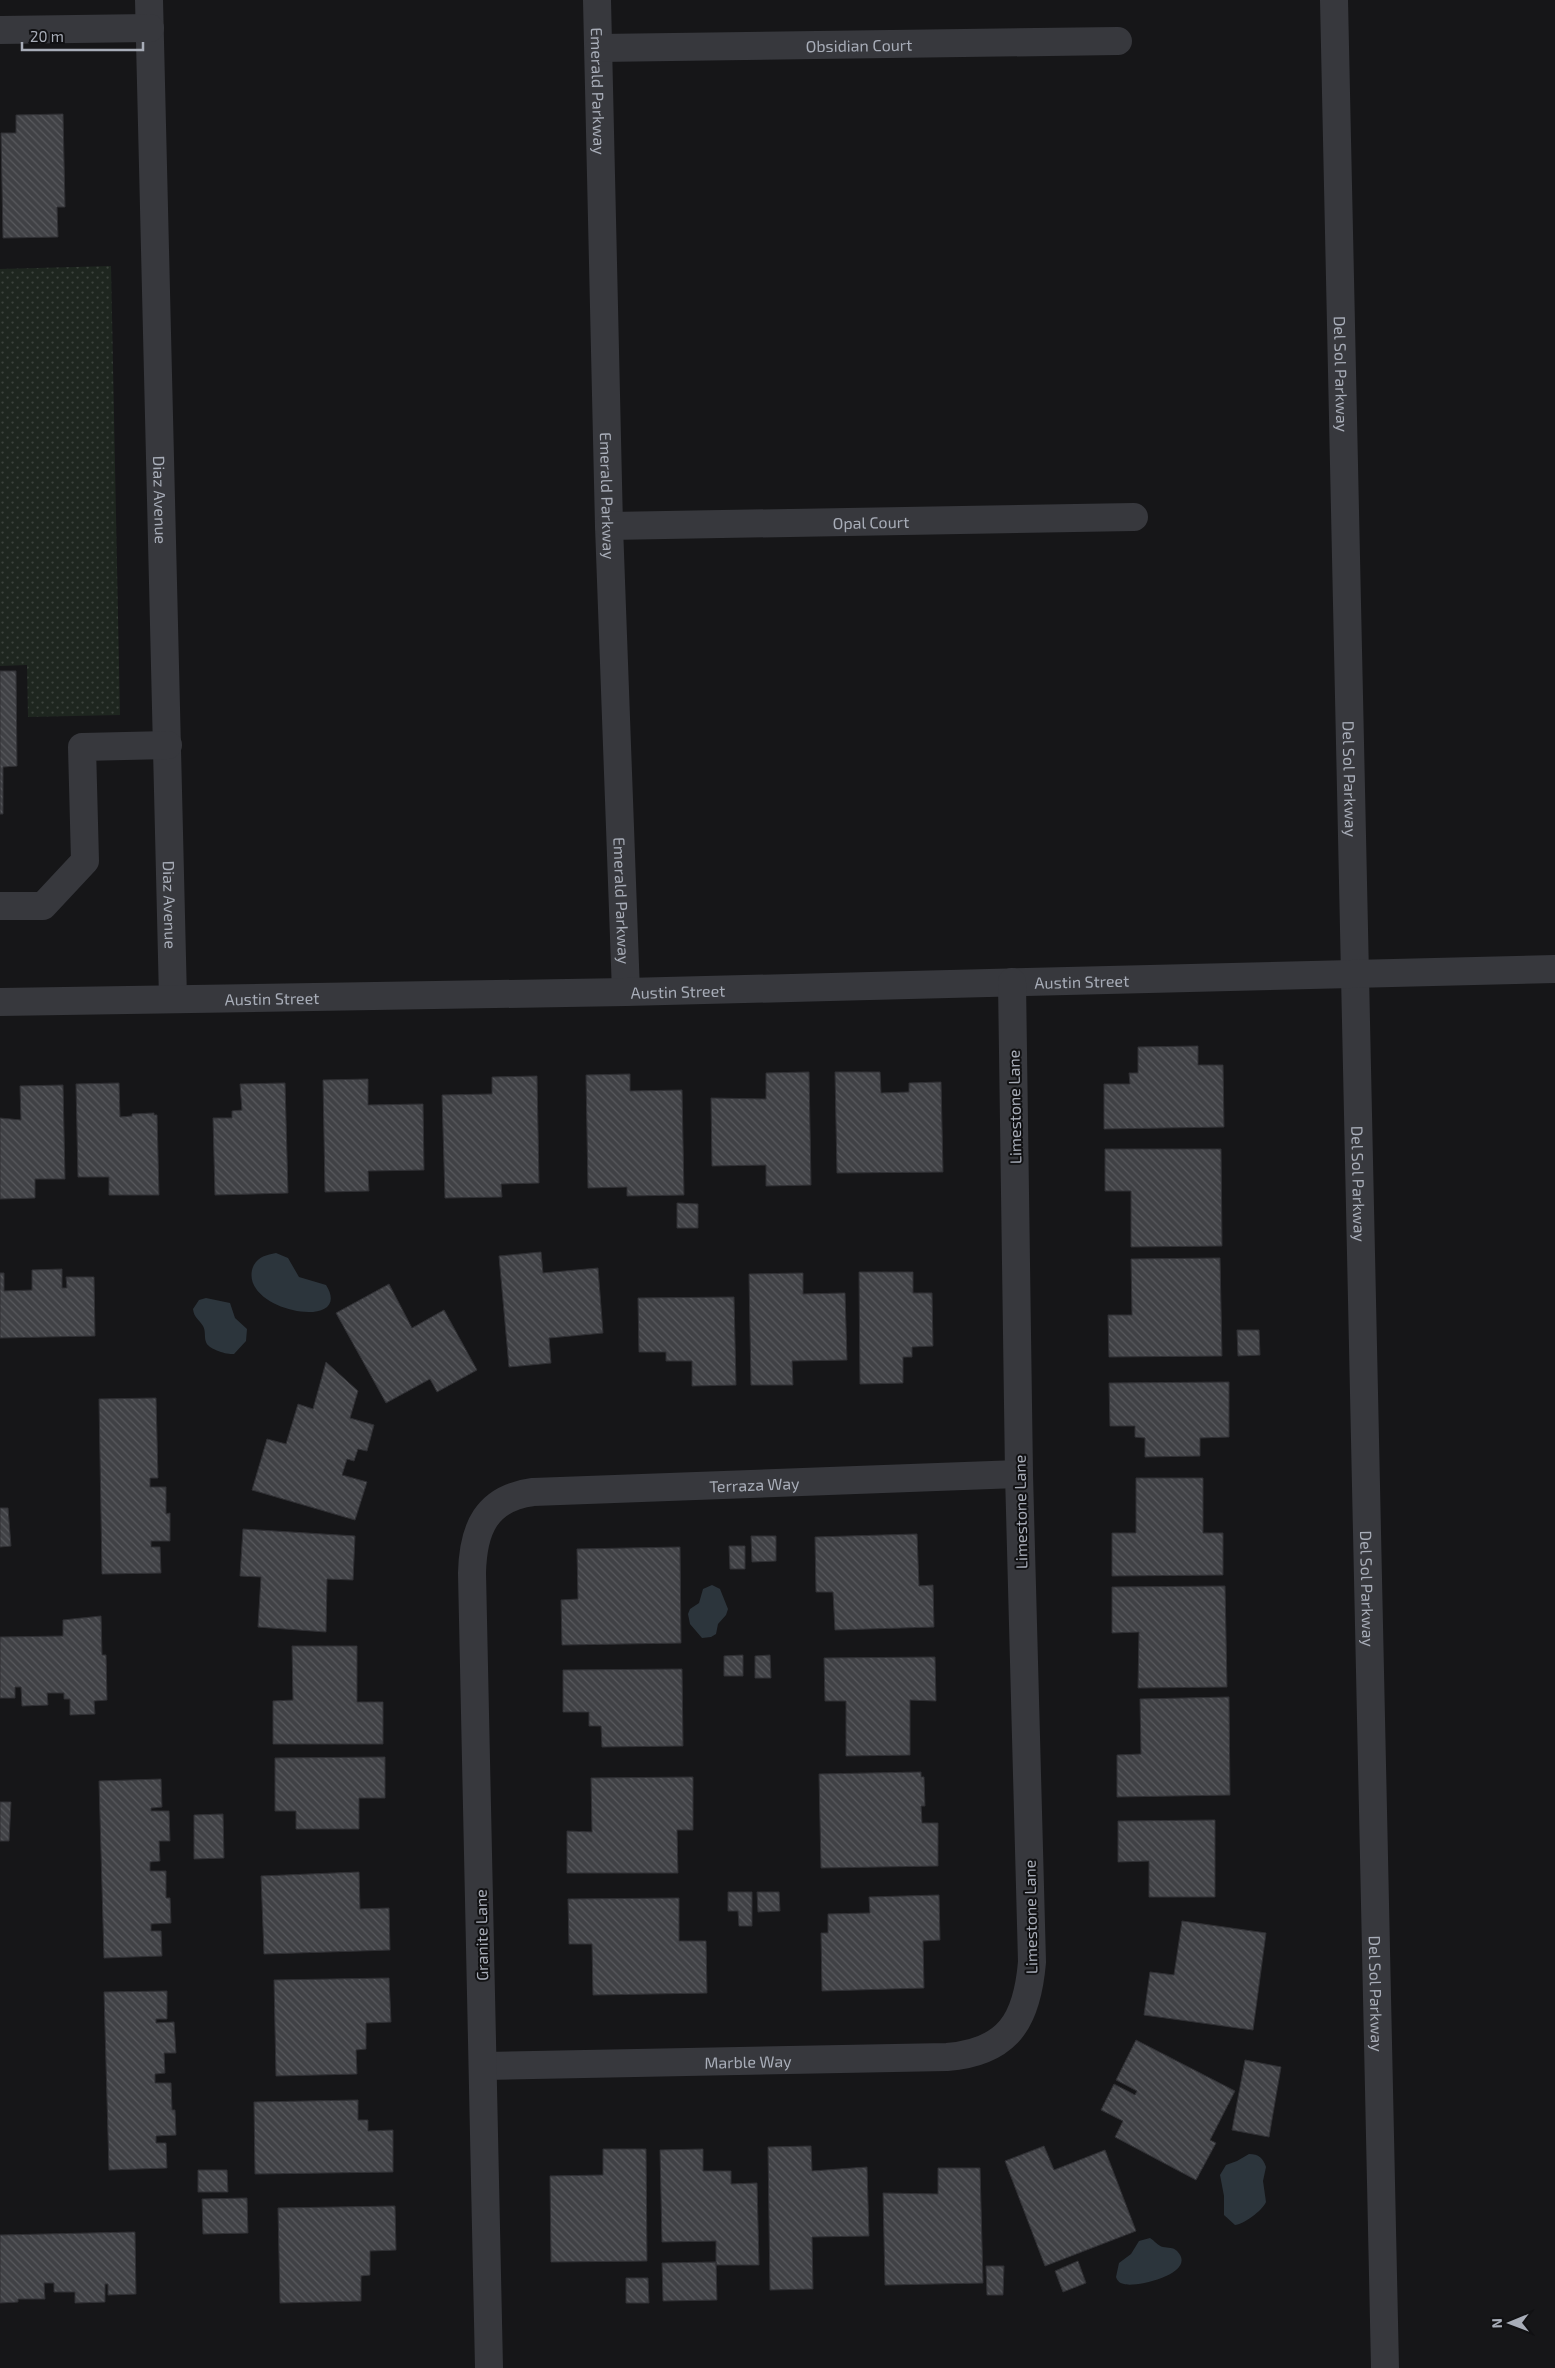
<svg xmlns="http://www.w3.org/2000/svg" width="1555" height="2368" font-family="'Exo 2',sans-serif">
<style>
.park{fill:url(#park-dots)}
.water{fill:#2c353c}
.building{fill:url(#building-back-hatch);stroke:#303034}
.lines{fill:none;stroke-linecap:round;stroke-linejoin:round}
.minor{stroke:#37383d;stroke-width:28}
.labels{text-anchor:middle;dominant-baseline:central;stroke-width:4;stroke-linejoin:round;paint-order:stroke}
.street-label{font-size:16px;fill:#a8adb8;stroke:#111113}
</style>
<defs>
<pattern id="park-dots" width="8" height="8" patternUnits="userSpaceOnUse" patternTransform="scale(1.25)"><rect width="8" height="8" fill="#1e261f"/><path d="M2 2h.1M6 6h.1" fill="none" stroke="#3c433d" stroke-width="1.8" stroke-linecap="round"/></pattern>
<pattern id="building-back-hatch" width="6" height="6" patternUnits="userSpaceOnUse" patternTransform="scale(1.25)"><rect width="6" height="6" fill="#404145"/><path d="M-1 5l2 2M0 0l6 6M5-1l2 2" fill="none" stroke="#595a5e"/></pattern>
</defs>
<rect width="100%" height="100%" fill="#161618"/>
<path class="park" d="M 111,266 L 120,715 L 28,717 L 27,665 L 0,666 L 0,269 Z"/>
<path class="water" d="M 276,1253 L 288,1258 L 299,1277 L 326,1285 C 355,1331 243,1313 252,1270 C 255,1258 265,1255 276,1253 Z
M 206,1298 L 230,1303 L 235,1318 L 247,1329 L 246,1341 L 234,1354 C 227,1355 208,1349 206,1342 C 204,1337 206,1331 203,1326 C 199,1319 194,1318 193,1309 L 199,1300 Z
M 712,1585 L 720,1589 L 728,1609 L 726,1615 L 718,1624 L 716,1634 L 711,1637 L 702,1638 L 690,1624 L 688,1614 L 690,1609 L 699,1603 L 703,1589 Z
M 1249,2154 C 1259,2154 1263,2158 1266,2167 L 1263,2181 L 1266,2202 C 1263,2210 1243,2225 1235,2225 L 1224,2215 L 1224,2196 L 1220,2175 L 1226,2165 L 1237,2161 Z
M 1150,2238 C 1155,2241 1158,2246 1163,2247 C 1168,2248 1173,2247 1177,2251 C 1199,2273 1136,2288 1124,2284 C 1119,2283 1117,2280 1116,2277 L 1119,2263 L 1131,2254 L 1139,2241 Z"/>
<path class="building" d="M 63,114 L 65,207 L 57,207 L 58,237 L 3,238 L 1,133 L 16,133 L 16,115 Z
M 0,671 L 16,671 L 17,766 L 3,767 L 3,814 L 0,814 Z
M 1198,1046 L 1198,1065 L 1223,1065 L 1224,1127 L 1104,1129 L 1104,1084 L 1130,1084 L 1129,1073 L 1138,1073 L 1138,1047 Z
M 809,1072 L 811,1185 L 766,1186 L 766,1165 L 712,1166 L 711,1098 L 766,1099 L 766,1073 Z
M 835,1072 L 880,1072 L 881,1093 L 909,1092 L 909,1083 L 941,1082 L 943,1172 L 837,1173 Z
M 630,1074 L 630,1091 L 682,1090 L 684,1195 L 627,1196 L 627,1187 L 588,1188 L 586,1075 Z
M 537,1076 L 539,1183 L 501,1184 L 502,1197 L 445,1198 L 442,1095 L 492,1094 L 492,1077 Z
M 368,1079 L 368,1105 L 423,1104 L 424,1170 L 368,1171 L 369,1191 L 325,1192 L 323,1080 Z
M 119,1083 L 120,1117 L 132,1116 L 132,1114 L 154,1113 L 154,1115 L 157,1115 L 159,1195 L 109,1195 L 109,1177 L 78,1177 L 76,1084 Z
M 285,1083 L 288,1193 L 215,1195 L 213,1118 L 232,1118 L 232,1111 L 242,1110 L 240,1084 Z
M 63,1085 L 65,1179 L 35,1179 L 35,1198 L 0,1199 L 0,1118 L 21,1120 L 20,1086 Z
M 1105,1149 L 1221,1149 L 1222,1246 L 1131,1247 L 1131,1191 L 1105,1191 Z
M 677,1203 L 698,1204 L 698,1228 L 677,1228 Z
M 541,1252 L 543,1273 L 598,1268 L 603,1333 L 549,1338 L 551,1363 L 509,1367 L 499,1256 Z
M 1220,1258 L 1222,1356 L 1109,1357 L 1108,1315 L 1132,1315 L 1131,1259 Z
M 62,1269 L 62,1288 L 67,1288 L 66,1277 L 94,1277 L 95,1336 L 0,1338 L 0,1273 L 4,1273 L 4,1291 L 32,1290 L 32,1270 Z
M 859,1272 L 913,1272 L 913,1293 L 932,1293 L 933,1346 L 912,1347 L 912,1357 L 903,1357 L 903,1383 L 860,1384 Z
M 803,1273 L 803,1294 L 845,1293 L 847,1360 L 792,1361 L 793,1385 L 751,1385 L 749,1274 Z
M 389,1284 L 412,1328 L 444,1310 L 477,1370 L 437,1392 L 430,1379 L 386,1403 L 336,1313 Z
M 734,1297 L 736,1385 L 692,1386 L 692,1361 L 666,1361 L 666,1352 L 639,1352 L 638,1298 Z
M 1237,1330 L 1259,1330 L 1260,1355 L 1238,1356 Z
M 326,1362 L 358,1391 L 350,1418 L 374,1425 L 367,1451 L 358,1449 L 354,1461 L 347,1459 L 342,1475 L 367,1482 L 355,1520 L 252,1490 L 267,1439 L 286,1444 L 298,1404 L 313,1409 Z
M 1229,1382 L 1229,1437 L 1200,1438 L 1200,1456 L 1145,1457 L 1145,1438 L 1135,1437 L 1135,1426 L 1110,1426 L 1109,1383 Z
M 156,1398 L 158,1478 L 150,1478 L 150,1487 L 166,1487 L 166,1514 L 170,1513 L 170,1541 L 151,1541 L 151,1547 L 160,1547 L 161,1573 L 102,1574 L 99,1399 Z
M 1136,1478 L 1203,1478 L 1203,1533 L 1223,1533 L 1223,1575 L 1112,1576 L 1112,1533 L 1136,1533 Z
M 0,1508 L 8,1508 L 11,1546 L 0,1547 Z
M 243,1529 L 355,1536 L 353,1580 L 327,1579 L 326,1632 L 258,1627 L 261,1577 L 240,1576 Z
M 917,1534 L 919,1586 L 933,1585 L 934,1627 L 835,1630 L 833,1592 L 816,1592 L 815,1537 Z
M 751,1536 L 776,1536 L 776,1561 L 752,1562 Z
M 729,1546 L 745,1546 L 745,1569 L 730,1569 Z
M 680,1547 L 681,1643 L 562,1645 L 561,1600 L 578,1599 L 577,1549 Z
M 1225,1586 L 1227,1687 L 1138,1688 L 1139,1632 L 1112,1633 L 1112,1587 Z
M 101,1616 L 102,1655 L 106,1655 L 107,1700 L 94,1701 L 95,1714 L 70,1715 L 70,1699 L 64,1699 L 64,1693 L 47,1693 L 48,1705 L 22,1706 L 21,1687 L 15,1687 L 15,1698 L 0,1698 L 0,1637 L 63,1636 L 63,1620 Z
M 292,1646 L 357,1646 L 357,1702 L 383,1702 L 383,1744 L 273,1744 L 273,1701 L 293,1700 Z
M 743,1655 L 743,1676 L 724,1676 L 724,1656 Z
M 770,1655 L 771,1678 L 755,1678 L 755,1656 Z
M 935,1657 L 936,1701 L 910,1700 L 910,1755 L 846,1756 L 846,1701 L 825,1701 L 824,1658 Z
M 682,1669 L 683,1746 L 602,1747 L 601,1726 L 589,1726 L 589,1712 L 563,1712 L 563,1670 Z
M 1229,1697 L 1230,1795 L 1117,1797 L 1117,1755 L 1141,1754 L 1140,1699 Z
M 385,1757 L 385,1798 L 359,1798 L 359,1829 L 296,1829 L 296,1811 L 275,1811 L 275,1758 Z
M 921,1772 L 921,1777 L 924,1777 L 925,1806 L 921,1806 L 922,1823 L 938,1823 L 938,1866 L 821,1868 L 819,1774 Z
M 693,1777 L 693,1830 L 677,1830 L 678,1873 L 567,1873 L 567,1831 L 592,1832 L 591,1778 Z
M 161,1779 L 162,1807 L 151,1808 L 151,1811 L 169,1811 L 170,1841 L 159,1841 L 160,1861 L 150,1862 L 150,1871 L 166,1871 L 166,1898 L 170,1898 L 171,1923 L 151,1924 L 151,1931 L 161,1931 L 162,1956 L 104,1958 L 99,1781 Z
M 0,1802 L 11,1802 L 9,1841 L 0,1841 Z
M 223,1814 L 224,1858 L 194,1859 L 194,1815 Z
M 1215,1820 L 1215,1897 L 1149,1897 L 1149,1861 L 1118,1862 L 1118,1821 Z
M 359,1872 L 360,1909 L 389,1908 L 390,1950 L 264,1954 L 261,1876 Z
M 728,1892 L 752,1892 L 752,1926 L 739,1926 L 738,1911 L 728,1911 Z
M 757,1892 L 779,1892 L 780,1911 L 758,1912 Z
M 939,1895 L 940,1940 L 923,1941 L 924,1988 L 822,1991 L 821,1933 L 828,1933 L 828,1914 L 870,1913 L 869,1897 Z
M 679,1898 L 679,1941 L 706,1941 L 707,1993 L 593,1995 L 592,1944 L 569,1944 L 568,1899 Z
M 1182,1921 L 1266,1933 L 1253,2030 L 1144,2015 L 1150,1972 L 1174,1975 Z
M 389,1978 L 391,2022 L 366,2023 L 366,2049 L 356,2050 L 357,2074 L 276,2076 L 274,1980 Z
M 167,1991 L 167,2019 L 156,2019 L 156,2023 L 174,2022 L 176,2053 L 164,2053 L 165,2073 L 155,2074 L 155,2083 L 171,2083 L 172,2110 L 175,2110 L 176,2135 L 156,2136 L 156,2143 L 166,2143 L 167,2168 L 109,2170 L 104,1992 Z
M 1136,2040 L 1235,2091 L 1210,2140 L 1216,2143 L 1196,2180 L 1115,2137 L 1123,2121 L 1101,2110 L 1114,2084 L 1135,2095 L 1137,2091 L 1116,2080 Z
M 1245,2060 L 1281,2067 L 1269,2137 L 1232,2130 Z
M 358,2100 L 358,2120 L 368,2120 L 368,2131 L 393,2130 L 393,2172 L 255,2174 L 254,2102 Z
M 811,2146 L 812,2171 L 867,2167 L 869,2236 L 812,2237 L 813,2289 L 770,2290 L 768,2147 Z
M 1044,2146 L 1054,2170 L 1105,2150 L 1136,2231 L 1045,2266 L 1005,2161 Z
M 603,2149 L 646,2149 L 647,2261 L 551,2262 L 550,2176 L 603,2175 Z
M 703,2149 L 703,2171 L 731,2171 L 731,2184 L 757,2183 L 759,2265 L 716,2265 L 716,2241 L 662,2242 L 660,2150 Z
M 938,2168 L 980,2168 L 983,2283 L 885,2285 L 883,2193 L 938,2194 Z
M 198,2170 L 227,2170 L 228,2192 L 198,2192 Z
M 247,2198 L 248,2233 L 203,2234 L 202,2199 Z
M 395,2206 L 396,2250 L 370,2251 L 370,2275 L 361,2276 L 361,2301 L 280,2303 L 278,2208 Z
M 135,2232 L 136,2294 L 108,2295 L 108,2284 L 105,2284 L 105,2302 L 75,2303 L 75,2292 L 54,2292 L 54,2283 L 44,2283 L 45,2299 L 18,2299 L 18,2302 L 0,2303 L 0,2235 Z
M 1078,2261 L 1086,2283 L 1063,2292 L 1055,2271 Z
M 716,2262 L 717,2300 L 663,2301 L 662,2263 Z
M 986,2266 L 1004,2266 L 1003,2295 L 987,2295 Z
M 626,2278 L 648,2278 L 649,2303 L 626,2303 Z"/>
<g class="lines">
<g class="minor">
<path id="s1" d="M 149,0 L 173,999"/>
<path id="s2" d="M 597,0 L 609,526 L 626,992"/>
<path id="s3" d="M 1334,0 L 1385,2368"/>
<path d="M 0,30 L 150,28"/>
<path id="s4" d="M 599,48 L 1118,41"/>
<path id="s5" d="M 609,526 L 1134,517"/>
<path d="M 0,906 L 43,906 L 85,861 L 82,747 L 168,745"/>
<path id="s6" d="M 0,1002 L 626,992 L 1555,969"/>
<path id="s7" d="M 484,2066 L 947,2057 C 1008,2052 1027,2021 1032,1962 L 1019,1474 L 1012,982"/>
<path id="s8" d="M 489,2368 L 472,1573 C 473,1529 486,1498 533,1492 L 1019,1474"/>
</g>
</g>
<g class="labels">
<g class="street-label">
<text stroke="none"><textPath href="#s4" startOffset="260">Obsidian Court</textPath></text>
<text stroke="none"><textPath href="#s2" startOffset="91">Emerald Parkway</textPath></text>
<text stroke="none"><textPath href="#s3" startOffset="374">Del Sol Parkway</textPath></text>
<text stroke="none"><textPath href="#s2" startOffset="496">Emerald Parkway</textPath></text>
<text stroke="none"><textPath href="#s1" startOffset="500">Diaz Avenue</textPath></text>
<text stroke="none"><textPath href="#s5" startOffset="262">Opal Court</textPath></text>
<text stroke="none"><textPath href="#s3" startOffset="779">Del Sol Parkway</textPath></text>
<text stroke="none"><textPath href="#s2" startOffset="901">Emerald Parkway</textPath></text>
<text stroke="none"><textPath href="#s1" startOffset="905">Diaz Avenue</textPath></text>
<text stroke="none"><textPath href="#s6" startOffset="1082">Austin Street</textPath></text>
<text stroke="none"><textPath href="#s6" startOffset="678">Austin Street</textPath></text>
<text stroke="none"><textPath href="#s6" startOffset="272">Austin Street</textPath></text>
<text transform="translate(1014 1107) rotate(-91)">Limestone Lane</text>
<text stroke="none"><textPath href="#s3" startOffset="1184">Del Sol Parkway</textPath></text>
<text stroke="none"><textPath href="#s8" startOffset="1130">Terraza Way</textPath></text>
<text transform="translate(1020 1512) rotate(-91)">Limestone Lane</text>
<text stroke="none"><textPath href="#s3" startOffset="1589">Del Sol Parkway</textPath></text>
<text transform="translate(1030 1917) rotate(-91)">Limestone Lane</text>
<text transform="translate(481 1935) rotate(-91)">Granite Lane</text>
<text stroke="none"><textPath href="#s3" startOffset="1994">Del Sol Parkway</textPath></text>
<text stroke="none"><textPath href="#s7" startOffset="264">Marble Way</textPath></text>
</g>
</g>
<g transform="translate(1510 2323) rotate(269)" stroke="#111113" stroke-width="4" paint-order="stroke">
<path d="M0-4L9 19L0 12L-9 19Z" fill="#a8adb8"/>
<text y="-8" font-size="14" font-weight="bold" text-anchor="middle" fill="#a8adb8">N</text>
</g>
<path d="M22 42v8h121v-8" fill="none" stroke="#a8adb8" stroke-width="2.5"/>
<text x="30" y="42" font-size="15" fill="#a8adb8" stroke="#111113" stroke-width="4" paint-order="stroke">20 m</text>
</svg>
